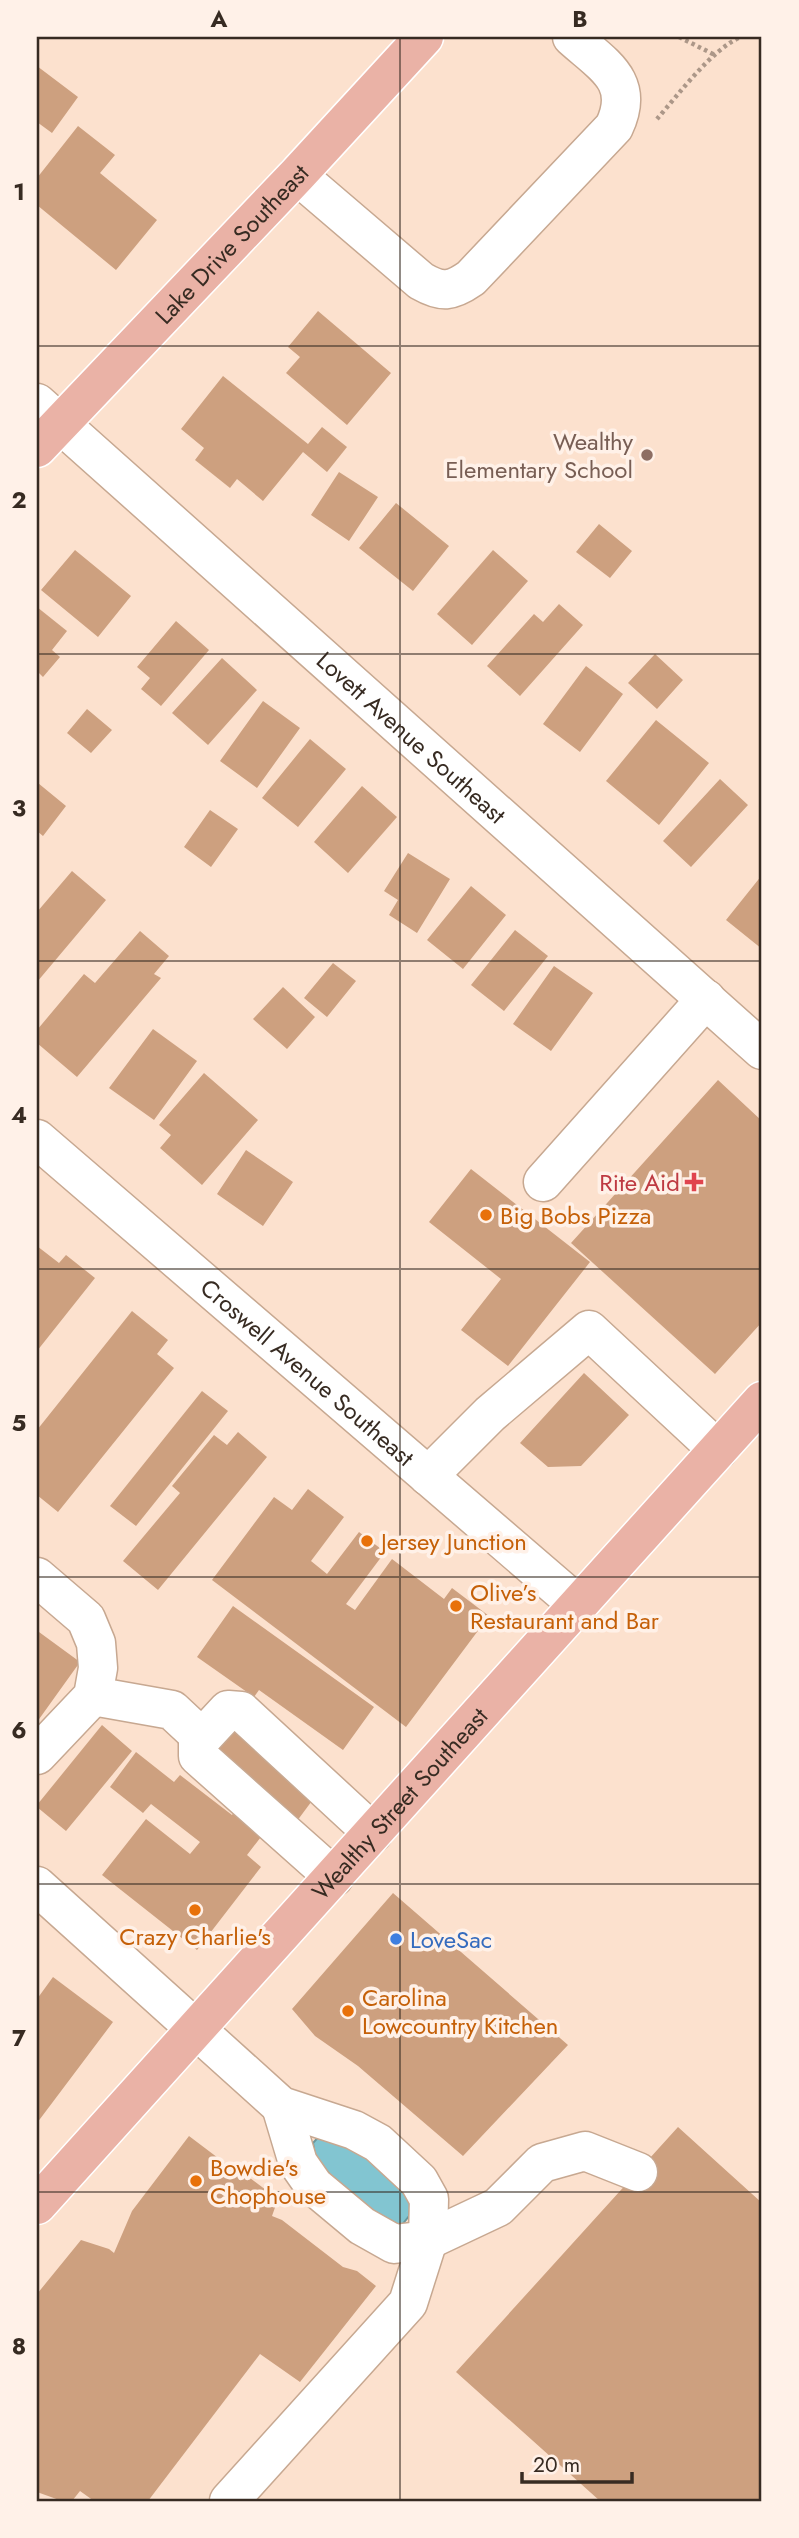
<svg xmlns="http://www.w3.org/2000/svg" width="799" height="2538" font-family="Jost,sans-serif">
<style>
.water{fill:#82c5d1;stroke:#6c979c;stroke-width:2}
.building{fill:#cda07f}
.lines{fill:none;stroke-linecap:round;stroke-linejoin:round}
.minor-casing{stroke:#c7a891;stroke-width:41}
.major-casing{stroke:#fff;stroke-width:41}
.path{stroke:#ac9788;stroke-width:4.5;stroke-dasharray:3.5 3.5;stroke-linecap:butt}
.minor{stroke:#fff;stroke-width:38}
.major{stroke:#eab2a6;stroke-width:38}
.grid{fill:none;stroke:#372b22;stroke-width:2;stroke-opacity:0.55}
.education-dot{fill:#8d6e63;stroke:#fff1e8;stroke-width:2.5}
.health-dot{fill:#e0444e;stroke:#fff1e8;stroke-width:2.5}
.food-dot{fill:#e8710a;stroke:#fff1e8;stroke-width:2.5}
.shop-dot{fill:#3f7fe0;stroke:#fff1e8;stroke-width:2.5}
.labels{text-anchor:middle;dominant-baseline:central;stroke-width:7;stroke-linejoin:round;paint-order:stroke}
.street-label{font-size:24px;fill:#372b22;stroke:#fff1e8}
.education-label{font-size:24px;fill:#785e54;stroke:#fff1e8;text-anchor:end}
.health-label{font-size:24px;fill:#be3a42;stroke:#fff1e8;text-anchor:end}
.food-label{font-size:24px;fill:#c56008;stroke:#fff1e8;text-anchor:start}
.shop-label{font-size:24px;fill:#366cbe;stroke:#fff1e8;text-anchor:start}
.neatline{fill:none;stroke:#372b22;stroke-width:2.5}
.grid-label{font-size:23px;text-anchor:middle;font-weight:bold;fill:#372b22}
</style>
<rect width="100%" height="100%" fill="#fce1ce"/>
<path class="water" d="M 321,2134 L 364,2152 L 404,2191 L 411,2203 L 409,2216 L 401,2226 L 347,2196 L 315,2156 L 313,2143 Z"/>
<path class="building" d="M 37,66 L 78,97 L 52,133 L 37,122 Z
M 78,126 L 115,155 L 100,173 L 157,220 L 116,270 L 37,205 L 37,178 Z
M 318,311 L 391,373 L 347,425 L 286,373 L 300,357 L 288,347 Z
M 223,376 L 308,444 L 322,427 L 347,447 L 327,472 L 303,452 L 263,501 L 237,479 L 230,488 L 195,460 L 204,448 L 181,429 Z
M 339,472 L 378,497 L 349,541 L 311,515 Z
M 396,503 L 449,546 L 413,591 L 359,548 Z
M 599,524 L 632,551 L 610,578 L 576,552 Z
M 75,550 L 131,596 L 98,637 L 41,590 Z
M 493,550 L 528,581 L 472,645 L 437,614 Z
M 559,604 L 583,625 L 520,696 L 487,666 L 534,614 L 543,622 Z
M 37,607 L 67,631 L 52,650 L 60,657 L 43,677 L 37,671 Z
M 176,621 L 209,650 L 161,706 L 141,689 L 150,678 L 137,667 Z
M 655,654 L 683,680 L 657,709 L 628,683 Z
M 222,658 L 257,690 L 208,745 L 172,713 Z
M 586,666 L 623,694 L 580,752 L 543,724 Z
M 263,701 L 300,728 L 257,788 L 220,761 Z
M 87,709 L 112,730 L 91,753 L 67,733 Z
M 656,720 L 709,763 L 659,825 L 606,781 Z
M 310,739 L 346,769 L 298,827 L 262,798 Z
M 720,779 L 748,805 L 691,867 L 663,841 Z
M 38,783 L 66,806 L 43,836 L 37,831 Z
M 362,786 L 397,817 L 348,873 L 314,842 Z
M 210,810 L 238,829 L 211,867 L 184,847 Z
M 408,853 L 450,879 L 417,933 L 389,915 L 398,900 L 384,891 Z
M 72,871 L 106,900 L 37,982 L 37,912 Z
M 762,875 L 762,949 L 726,920 Z
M 471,886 L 506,915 L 463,969 L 427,940 Z
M 515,930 L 548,956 L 504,1011 L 471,985 Z
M 140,931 L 169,956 L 154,974 L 161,978 L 77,1077 L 37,1043 L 37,1030 L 84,974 L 95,983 Z
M 333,963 L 356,981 L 327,1017 L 304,998 Z
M 554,966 L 593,993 L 551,1051 L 513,1024 Z
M 283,987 L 315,1017 L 287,1049 L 253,1019 Z
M 153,1029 L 197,1061 L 154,1120 L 109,1088 Z
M 204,1073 L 258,1120 L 202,1185 L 160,1148 L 171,1135 L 159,1125 Z
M 718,1080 L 762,1121 L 762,1322 L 715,1374 L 571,1243 Z
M 246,1150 L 293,1182 L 263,1226 L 217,1194 Z
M 471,1169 L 590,1262 L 508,1366 L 461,1330 L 501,1279 L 429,1222 Z
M 37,1246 L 59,1263 L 66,1255 L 95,1278 L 37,1351 Z
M 132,1311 L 168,1340 L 157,1354 L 174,1368 L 58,1512 L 37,1495 L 37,1430 Z
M 584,1373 L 629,1415 L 581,1466 L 548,1467 L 520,1443 Z
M 202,1391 L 228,1411 L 136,1526 L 110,1506 Z
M 238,1432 L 267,1457 L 158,1590 L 123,1561 L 180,1493 L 172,1486 L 214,1435 L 227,1445 Z
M 308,1489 L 344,1517 L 311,1561 L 327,1574 L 359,1532 L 385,1552 L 346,1604 L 355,1610 L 392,1559 L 444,1599 L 452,1588 L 489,1616 L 406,1727 L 212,1580 L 274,1497 L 292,1510 Z
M 233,1606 L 374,1707 L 343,1750 L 259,1690 L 254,1697 L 197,1657 Z
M 39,1632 L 80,1662 L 37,1722 L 37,1635 Z
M 230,1719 L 323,1786 L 297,1821 L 205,1754 Z
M 102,1725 L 132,1751 L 66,1831 L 37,1807 L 37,1805 Z
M 136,1752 L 174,1782 L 180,1775 L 232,1815 L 238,1807 L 267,1829 L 247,1855 L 261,1867 L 197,1950 L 102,1875 L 146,1819 L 190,1854 L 200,1842 L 151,1804 L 143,1813 L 110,1787 Z
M 393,1893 L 568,2045 L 463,2156 L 358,2066 L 315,2036 L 292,2009 Z
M 53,1977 L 113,2022 L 37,2123 L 37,1999 Z
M 678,2127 L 762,2203 L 762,2501 L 600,2501 L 456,2372 Z
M 189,2136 L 234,2170 L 246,2175 L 278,2199 L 272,2216 L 282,2220 L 343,2267 L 357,2271 L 376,2286 L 300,2382 L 260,2354 L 148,2501 L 94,2501 L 80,2491 L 72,2501 L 62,2501 L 37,2492 L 37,2294 L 81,2240 L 109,2249 L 114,2253 L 132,2211 Z"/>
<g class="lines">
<defs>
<g id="minor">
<path d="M 297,175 L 421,281 C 442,293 451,292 471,278 L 614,127 C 636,81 603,65 572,37"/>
<path id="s1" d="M 37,403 L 762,1050"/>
<path id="s2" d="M 37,1139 L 577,1604"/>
<path d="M 543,1182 L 706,999"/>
<path d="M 428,1476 L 490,1414 L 589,1330 L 718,1450"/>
<path d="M 37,1577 L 86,1619 L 96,1643 L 98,1668 L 93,1696 L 37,1755"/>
<path d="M 93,1696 L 172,1710 L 202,1738"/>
<path d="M 334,1877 L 198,1756 L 198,1743 L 202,1738 L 228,1710 L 241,1711 L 373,1833"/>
<path d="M 37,1886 L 281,2106 L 354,2130 L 378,2143 L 419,2181 L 429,2199 L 428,2240 L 408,2303 L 229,2501"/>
<path d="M 281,2106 L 298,2163 L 314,2186 L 362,2226 L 394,2244 L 428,2240 L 498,2207 L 542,2163 L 585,2151 L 638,2172"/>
</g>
<g id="major">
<path id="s3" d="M 37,448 L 297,175 L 424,37"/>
<path id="s4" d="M 37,2205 L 762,1401"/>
</g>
</defs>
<use href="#minor" class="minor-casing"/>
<use href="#major" class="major-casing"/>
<path class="path" d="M 679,37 L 715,55
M 657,119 C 678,95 713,48 741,37"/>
<use href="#minor" class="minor"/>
<use href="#major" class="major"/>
</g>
<path class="grid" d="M 400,37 L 400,2501M 37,346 L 762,346M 37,654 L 762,654M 37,961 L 762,961M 37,1269 L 762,1269M 37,1577 L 762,1577M 37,1884 L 762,1884M 37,2192 L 762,2192"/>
<circle class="education-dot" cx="647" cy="455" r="7"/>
<path class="health-dot" d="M690.5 1171.5h7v7h7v7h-7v7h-7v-7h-7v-7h7z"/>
<g class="food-dot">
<circle cx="486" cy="1215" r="7"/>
<circle cx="367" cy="1541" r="7"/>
<circle cx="456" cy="1606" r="7"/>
<circle cx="195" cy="1910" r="7"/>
<circle cx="348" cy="2011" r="7"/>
<circle cx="196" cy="2181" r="7"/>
</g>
<circle class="shop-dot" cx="396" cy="1939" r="7"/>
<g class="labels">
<g class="street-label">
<text stroke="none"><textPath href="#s3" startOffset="282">Lake Drive Southeast</textPath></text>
<text stroke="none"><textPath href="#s1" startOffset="502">Lovett Avenue Southeast</textPath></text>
<text stroke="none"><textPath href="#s2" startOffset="357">Croswell Avenue Southeast</textPath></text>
<text stroke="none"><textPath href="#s4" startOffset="541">Wealthy Street Southeast</textPath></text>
</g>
<g class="education-label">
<text x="633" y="441">Wealthy<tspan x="633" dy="28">Elementary School</tspan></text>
</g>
<g class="health-label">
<text x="680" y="1182">Rite Aid</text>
</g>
<g class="food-label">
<text x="500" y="1215">Big Bobs Pizza</text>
<text x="381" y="1541">Jersey Junction</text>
<text x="470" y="1592">Olive’s<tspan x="470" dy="28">Restaurant and Bar</tspan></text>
<text x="195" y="1936" text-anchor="middle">Crazy Charlie's</text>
<text x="362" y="1997">Carolina<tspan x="362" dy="28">Lowcountry Kitchen</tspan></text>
<text x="210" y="2167">Bowdie's<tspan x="210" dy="28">Chophouse</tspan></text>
</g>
<g class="shop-label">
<text x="410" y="1939">LoveSac</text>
</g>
</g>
<rect width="799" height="2538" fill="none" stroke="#fff1e8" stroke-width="77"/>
<path d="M522 2472v10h110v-10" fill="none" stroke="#372b22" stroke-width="3.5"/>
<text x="533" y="2472" font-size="21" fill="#372b22" stroke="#fff1e8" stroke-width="5" paint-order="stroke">20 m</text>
<rect x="38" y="38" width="722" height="2462" class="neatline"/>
<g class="grid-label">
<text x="219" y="27">A</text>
<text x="580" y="27">B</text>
<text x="19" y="200">1</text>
<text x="19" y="508">2</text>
<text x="19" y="816">3</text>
<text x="19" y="1123">4</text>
<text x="19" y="1431">5</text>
<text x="19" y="1738">6</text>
<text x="19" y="2046">7</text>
<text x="19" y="2354">8</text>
</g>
</svg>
